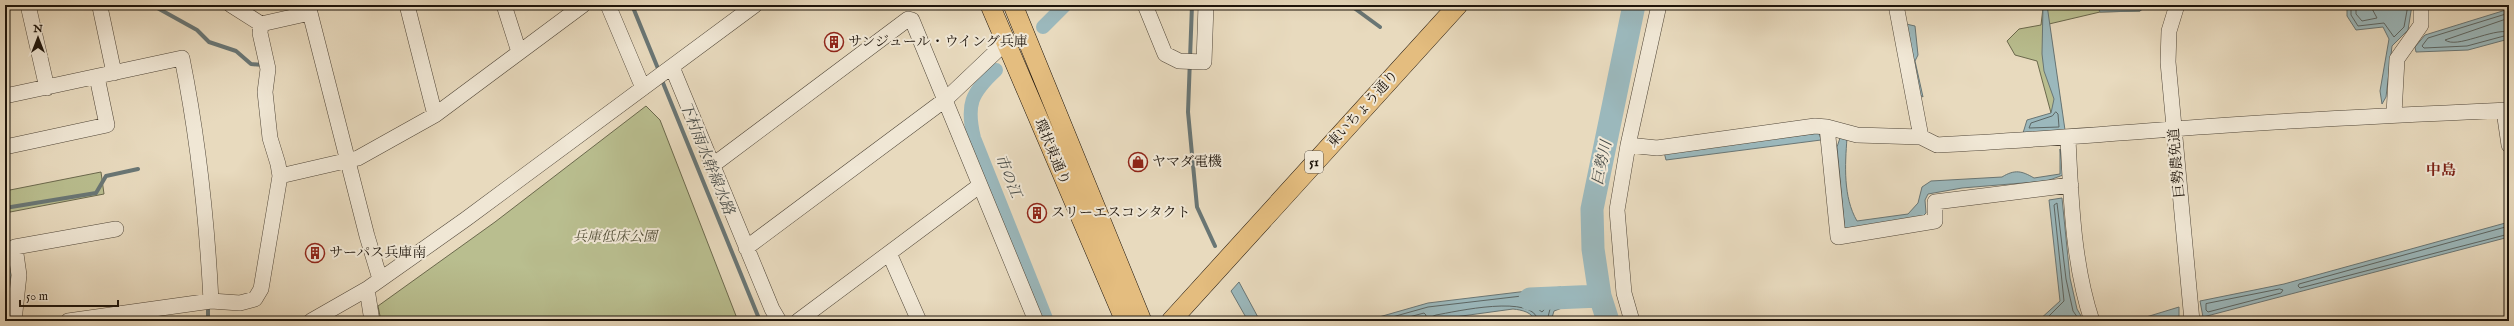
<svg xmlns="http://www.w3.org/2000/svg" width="2514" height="326" font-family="'IM FELL English','Noto Serif JP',serif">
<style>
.green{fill:#b9be8f;stroke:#6b694d}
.water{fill:#9bb8bc;stroke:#697675}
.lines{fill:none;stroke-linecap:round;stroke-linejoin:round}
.shore{stroke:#5c6664;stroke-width:1}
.stream{stroke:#697675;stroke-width:4}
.canal{stroke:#9bb8bc;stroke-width:14}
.river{stroke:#9bb8bc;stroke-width:23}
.minor-casing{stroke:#504638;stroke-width:16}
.major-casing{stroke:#1d140b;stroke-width:20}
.minor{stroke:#f0e7d5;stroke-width:15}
.major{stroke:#e4bd7f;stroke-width:19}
.labels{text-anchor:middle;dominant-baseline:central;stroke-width:4;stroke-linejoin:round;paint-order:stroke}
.shield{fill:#f0e7d5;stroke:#5c5348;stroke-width:1}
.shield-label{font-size:13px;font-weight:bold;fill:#1d140b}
.poi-label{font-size:14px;fill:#1d140b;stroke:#f0e7d5;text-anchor:start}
.street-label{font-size:14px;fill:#1d140b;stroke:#f0e7d5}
.park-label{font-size:14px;font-style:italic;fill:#545039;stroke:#f0e7d5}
.water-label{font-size:15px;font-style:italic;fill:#494d49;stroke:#f0e7d5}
.neighbourhood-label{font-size:15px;font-weight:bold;fill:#7a1f14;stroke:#f0e7d5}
</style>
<rect width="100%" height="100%" fill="#e8dabe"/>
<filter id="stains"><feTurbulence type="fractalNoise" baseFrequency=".005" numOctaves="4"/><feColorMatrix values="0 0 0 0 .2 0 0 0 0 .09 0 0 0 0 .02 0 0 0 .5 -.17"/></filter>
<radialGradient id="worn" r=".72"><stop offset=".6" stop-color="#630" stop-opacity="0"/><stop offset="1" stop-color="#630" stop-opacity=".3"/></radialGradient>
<path class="green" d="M 2029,5 L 2140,5 L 2140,11 L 2100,12 L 2049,24 L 2062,113 L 2051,113 L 2037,61 L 2015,55 L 2007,41 L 2019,29 L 2041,25 L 2043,8 L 2029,8 Z
M 646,106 L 660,120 L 738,321 L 381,321 L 378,306 L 495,222 Z
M 101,172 L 104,194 L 5,213 L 5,191 Z"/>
<path class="water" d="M 2043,5 L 2047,5 L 2065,130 L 2023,133 L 2027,120 L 2051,113 L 2054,99 L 2044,71 L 2042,54 Z
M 2097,5 L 2144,5 L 2144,8 L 2140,11 L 2100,12 Z
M 2347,5 L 2377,5 L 2382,9 L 2394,9 L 2395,5 L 2412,5 L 2408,30 L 2392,46 L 2386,97 L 2382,104 L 2380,91 L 2389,39 L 2383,27 L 2356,30 L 2347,16 Z
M 2509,9 L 2509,45 L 2505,40 L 2468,50 L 2416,52 L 2415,47 L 2425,35 Z
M 1906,24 L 1915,26 L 1918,55 L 1915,61 L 1923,97 L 1920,95 Z
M 1819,133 L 1821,140 L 1666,160 L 1664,152 Z
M 1841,135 L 1847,138 C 1845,165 1843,197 1857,221 L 1908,214 L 1918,203 L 1922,187 L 1931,181 L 2002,177 C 2015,169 2022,171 2034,178 L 2060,174 L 2060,149 L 2063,175 L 2047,181 L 1962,188 L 1928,194 L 1925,200 L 1926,213 L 1922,217 L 1845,230 L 1837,147 Z
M 2062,198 L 2070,278 L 2077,309 L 2084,321 L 2038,321 L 2060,301 L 2049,200 Z
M 2509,222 L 2509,237 L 2203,317 L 2200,301 L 2284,284 Z
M 5,243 L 14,277 L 9,316 L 5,321 Z
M 1239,282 L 1260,321 L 1248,321 L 1231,291 Z
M 1561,287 L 1562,308 L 1554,311 L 1551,321 L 1535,321 C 1532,312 1522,310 1513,309 L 1425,321 L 1365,321 L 1428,303 Z
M 2179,307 L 2179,321 L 2133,321 Z"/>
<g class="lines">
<path class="shore" d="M 2102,5 L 2105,8 L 2140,5
M 2351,5 L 2351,15 L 2358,26 L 2384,23 L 2394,37 L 2404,27 L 2408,5
M 2356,5 L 2356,14 L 2362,21 L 2377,18 L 2370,5
M 2509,13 L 2428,38 L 2422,46 L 2424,48 L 2467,46 L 2504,36 L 2509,38
M 2509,18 L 2445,40 C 2457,49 2492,28 2509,32
M 2056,112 L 2058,114 L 2059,127 L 2029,128 L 2031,123 L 2052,116 Z
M 2509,226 L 2299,284 L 2298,286 L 2300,288 L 2509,234
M 5,259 L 10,277 L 5,314
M 2280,289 L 2283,290 L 2281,293 L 2208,312 L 2206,310 L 2206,304 Z
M 1552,298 L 1552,301 L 1542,312 L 1527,301 L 1529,299 Z
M 1378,321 L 1428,307 L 1556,292 L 1558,304 L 1550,309 L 1547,321
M 1394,321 L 1424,313 L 1426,315 L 1425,321
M 1430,321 L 1431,317 L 1436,315 C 1454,312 1535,293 1538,321
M 2044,321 L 2064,301 L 2054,205 L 2057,203 L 2066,279 L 2073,311 L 2080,321"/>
<path class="stream" d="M 152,5 L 197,30 L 209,42 L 236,51 L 251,64 L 263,65
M 632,5 L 659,71
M 1192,5 L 1188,112 L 1197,207 L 1215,246
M 1350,5 L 1380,27
M 661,78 L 760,321
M 5,208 L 96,193 L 106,176 L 138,169
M 208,307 L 208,321"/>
<path class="canal" d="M 1043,27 L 1065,5
M 996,70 C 971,93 966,105 974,138 L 1047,321"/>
<path class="river" d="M 1530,299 L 1600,296
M 1608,321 L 1600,296 L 1593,249 L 1592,209 L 1634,5"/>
<defs>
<path id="minor" d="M 28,5 L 47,88
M 231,5 L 261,24 L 310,13
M 308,5 L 367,236 L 380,279
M 407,5 L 435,115
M 504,5 L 519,52
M 608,5 L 643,88
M 1145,5 L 1165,54 L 1179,61 L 1204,62 L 1206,5
M 1896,5 L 1921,137 L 1937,145 C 2016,141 2095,135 2173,129 C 2285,120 2397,115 2509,110
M 2177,5 L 2169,31 L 2168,62 L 2192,321
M 100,7 L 114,73
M 672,67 L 772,309 L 779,321
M 5,96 L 182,58 C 198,138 207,220 211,301
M 2504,111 L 2509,145
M 2394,114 L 2397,59 L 2421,25 L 2421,5
M 1827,127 L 1838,237 L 1935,221 L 1935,202 L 2071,185
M 2068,139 C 2071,199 2073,264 2092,321
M 1628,145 L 1657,148 L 1815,126 L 1827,127 L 1857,135 L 1921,137
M 5,147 L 107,125 L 97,77
M 713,165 L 908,19 L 912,20 L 1036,321
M 280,176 L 358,158 L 435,115 L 583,5
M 746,248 L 946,99 L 1005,43
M 889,253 L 919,321
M 367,289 L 372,321
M 14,321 L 19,275 L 15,247 L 116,229
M 68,321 L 211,301 L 240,303 L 255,299 L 261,289 L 280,176 L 278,164 L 270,138 L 265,92 L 268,69 L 260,33 L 261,24
M 311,321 L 367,289 L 466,219 L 755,5
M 798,321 L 979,186
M 1632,321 L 1624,293 L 1617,210 L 1628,145 L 1659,5"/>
<path id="major" d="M 990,5 L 1125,321
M 1013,5 L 1142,321
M 1171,321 L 1458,5"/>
</defs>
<use href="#minor" class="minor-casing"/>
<use href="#major" class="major-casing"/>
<use href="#minor" class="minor"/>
<use href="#major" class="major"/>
</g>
<defs>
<symbol id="building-ring" viewBox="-11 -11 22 22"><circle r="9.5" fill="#f0e7d5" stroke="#8f2418" stroke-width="1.5"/><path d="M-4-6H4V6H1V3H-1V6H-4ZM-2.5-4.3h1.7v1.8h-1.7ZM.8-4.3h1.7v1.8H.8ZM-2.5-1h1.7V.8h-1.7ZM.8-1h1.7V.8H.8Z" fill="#8f2418"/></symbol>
<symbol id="shop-ring" viewBox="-11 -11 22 22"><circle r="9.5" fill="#f0e7d5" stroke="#8f2418" stroke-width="1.5"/><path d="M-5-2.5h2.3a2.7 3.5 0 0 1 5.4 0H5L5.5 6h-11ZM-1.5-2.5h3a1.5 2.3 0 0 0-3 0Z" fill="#8f2418"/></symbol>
</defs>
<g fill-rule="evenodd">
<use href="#building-ring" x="823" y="31" width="22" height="22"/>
<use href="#shop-ring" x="1127" y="151" width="22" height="22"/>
<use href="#building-ring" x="1026" y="202" width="22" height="22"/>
<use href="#building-ring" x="304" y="242" width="22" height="22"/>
</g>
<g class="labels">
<rect class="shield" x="1305" y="151" width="18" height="22" rx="3"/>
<g class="shield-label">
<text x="1314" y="162">51</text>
</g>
<g class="poi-label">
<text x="848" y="42">サンジュール・ウイング兵庫</text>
<text x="1152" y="162">ヤマダ電機</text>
<text x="1051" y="213">スリーエスコンタクト</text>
<text x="329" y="253">サーパス兵庫南</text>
</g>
<g class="street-label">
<text transform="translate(1363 109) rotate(-48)">東いちょう通り</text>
<text transform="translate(1052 152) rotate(67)">環状東通り</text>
<text transform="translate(2177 163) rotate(-95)">巨勢農免道</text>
</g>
<g class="park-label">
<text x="615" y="237">兵庫低床公園</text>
</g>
<g class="water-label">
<text transform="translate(707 158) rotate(68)">下村雨水幹線水路</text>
<text transform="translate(1602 163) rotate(-78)">巨勢川</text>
<text transform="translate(1008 176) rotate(68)">市の江</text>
</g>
<g class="neighbourhood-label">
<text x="2441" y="170">中島</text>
</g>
</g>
<rect width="2514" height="326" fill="none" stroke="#e8dabe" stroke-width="20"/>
<rect x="6" y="6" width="2502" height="314" fill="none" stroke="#1d140b" stroke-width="2"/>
<rect x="10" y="10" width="2494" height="306" fill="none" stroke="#1d140b"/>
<g transform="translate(38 38)" stroke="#f0e7d5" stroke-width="3" paint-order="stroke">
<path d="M0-3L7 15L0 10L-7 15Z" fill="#1d140b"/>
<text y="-6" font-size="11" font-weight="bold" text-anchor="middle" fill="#1d140b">N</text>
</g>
<path d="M20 300v6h98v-6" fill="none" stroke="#1d140b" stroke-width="2"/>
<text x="26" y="300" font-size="12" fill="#1d140b" stroke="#f0e7d5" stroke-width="3" paint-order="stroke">50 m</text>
<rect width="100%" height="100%" filter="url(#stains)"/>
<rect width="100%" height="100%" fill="url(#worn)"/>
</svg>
